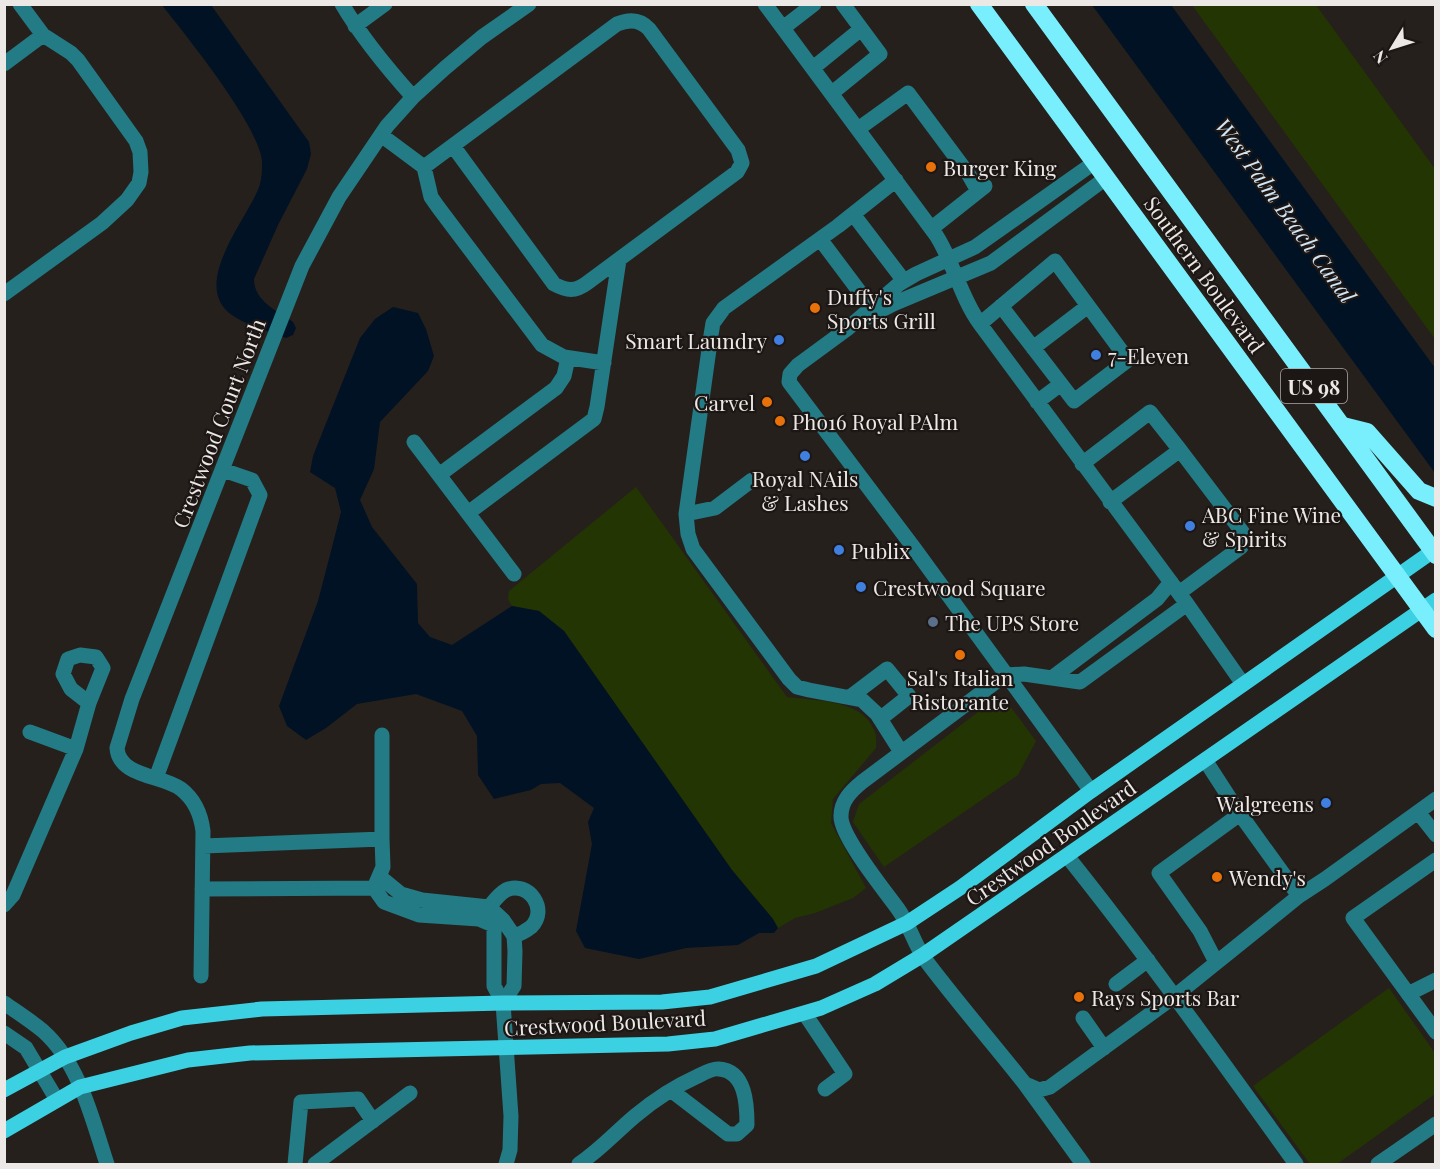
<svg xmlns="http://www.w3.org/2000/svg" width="1440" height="1169" font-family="'Playfair Display',serif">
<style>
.green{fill:#233502}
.water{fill:#001223}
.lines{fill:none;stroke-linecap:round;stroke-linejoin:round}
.minor{stroke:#237b85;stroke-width:15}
.major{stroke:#3bd1e2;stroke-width:15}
.highway{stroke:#79effe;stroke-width:18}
.food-dot{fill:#e8710a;stroke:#1c1614;stroke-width:2}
.shop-dot{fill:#3f7fe0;stroke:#1c1614;stroke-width:2}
.service-dot{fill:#5c6f8a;stroke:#1c1614;stroke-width:2}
.labels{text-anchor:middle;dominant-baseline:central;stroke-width:4.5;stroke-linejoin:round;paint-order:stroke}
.shield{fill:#1c1614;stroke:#aea9a7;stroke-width:1.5}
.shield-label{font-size:20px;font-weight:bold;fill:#ece8e6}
.poi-label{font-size:21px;fill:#ece8e6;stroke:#1c1614;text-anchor:start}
.street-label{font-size:21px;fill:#ece8e6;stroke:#1c1614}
.water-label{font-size:22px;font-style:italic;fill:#d2e6f5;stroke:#1c1614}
</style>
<rect width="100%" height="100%" fill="#26201d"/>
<path class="green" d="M 1192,5 L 1316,5 L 1435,169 L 1435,339 Z
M 636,487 L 787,697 C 815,701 862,699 874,730 C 877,735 876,742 876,748 L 833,799 L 831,823 L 866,888 L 853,898 L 815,913 L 795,918 L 778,928 L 732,870 L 564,631 L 539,611 L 512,606 L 508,599 L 509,591 Z
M 996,698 L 1007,702 L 1036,741 L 1018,775 L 884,867 L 853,822 L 859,804 Z
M 1389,988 L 1435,1053 L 1435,1094 L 1337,1164 L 1310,1164 L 1253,1086 Z"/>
<path class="water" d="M 162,5 L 211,5 L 309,142 L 311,154 L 307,169 L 278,225 L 254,279 C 254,301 276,310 293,322 L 296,328 L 293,335 L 286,338 C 270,332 242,324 228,312 C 192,279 251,215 260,184 C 262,176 262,169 262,161 C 258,124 187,37 162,5 Z
M 1092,5 L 1171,5 L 1435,368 L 1435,473 Z
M 393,307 L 418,313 L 426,329 L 434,356 L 428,371 L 380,422 L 374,469 L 360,500 L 372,527 L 417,584 L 418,623 L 430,637 L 452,645 L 512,606 L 539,611 L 564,631 L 732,870 L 773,919 L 778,928 L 774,933 L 759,933 L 738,945 L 686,948 L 639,959 L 585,948 L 576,931 L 592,844 L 588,822 L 594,808 L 560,783 L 541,784 L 531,790 L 494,799 L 478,775 L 477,736 L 462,711 L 416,694 L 357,704 L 326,728 L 306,740 L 287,726 L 279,706 L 318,601 L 330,555 L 341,512 L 335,488 L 310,472 L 313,456 L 360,338 L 375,319 Z"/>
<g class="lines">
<path class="minor" d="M 342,4 C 362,38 387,68 413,97
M 765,4 L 936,235 C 954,263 960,296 980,324 L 1187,604 L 1243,684
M 355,26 L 385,4
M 783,28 L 814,4
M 4,64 L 43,35
M 813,68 L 861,29
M 832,93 L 880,54 L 843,4
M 858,129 L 908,93 L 969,175 L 978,191
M 381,135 L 424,167 L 431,197 L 438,207 L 542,345 L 564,357 L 604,363
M 424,167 L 617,24 C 629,19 640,19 649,29 L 738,150 L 742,163 L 737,172 L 587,283 C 575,292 567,291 554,284 L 453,146
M 896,180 L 838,226 L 724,308 L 713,323 L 711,335 L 686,514 L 688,534 L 693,549 L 789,679 L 797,687 L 809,690 L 862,700 L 877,714 L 901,752
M 853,214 L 904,281
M 932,228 L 985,186
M 820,239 L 871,307
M 4,294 L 102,223 L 127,200 L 139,183 L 141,172 L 140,152 L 136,141 L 78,60 L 71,53 L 43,35 L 20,4
M 1001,306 L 1061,384
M 868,317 L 893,304 L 991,263 L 1106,178
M 980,324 L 1055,261 L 1128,360 L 1074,401 L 1061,384 L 1037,402
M 1033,348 L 1088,306
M 414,442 L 514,574
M 1082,464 L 1150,412 L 1180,450
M 439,475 L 556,388 L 564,376 L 568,358
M 1110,502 L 1180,450 L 1243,533 L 1241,547 L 1179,593
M 468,513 L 594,419 L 597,407 L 619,260
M 686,514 L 715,508 L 752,480
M 1187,604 L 1080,682 L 1024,674 L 1005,675 L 862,782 C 851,791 841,801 841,816 C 840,836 885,891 898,909 C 909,924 914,943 924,958 C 956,1001 992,1042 1025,1084 L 1039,1090 L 1050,1087 L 1175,996 L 1299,896 L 1325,879 L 1436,799
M 1053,677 L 1157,599 L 1171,582
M 850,697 L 887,669 L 909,696 L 880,719
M 76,749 L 89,703 L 71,689 L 63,674 L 68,659 L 80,655 L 96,657 L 103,668 L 89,703
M 1205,760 L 1240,814
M 156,778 L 260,495 L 252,480 L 223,470
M 1091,791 L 914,548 L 789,382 L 790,374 L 798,365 L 847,329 L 899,284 L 916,274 L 975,247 L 1095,162
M 1418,812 L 1436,835
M 382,839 L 382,735
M 203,846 L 382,839 L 383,867 L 374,888
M 1067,856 C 1147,956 1221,1060 1296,1164
M 1436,860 L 1353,918 L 1436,1032
M 379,876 L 401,894 L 422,900 L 489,907 L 503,920 L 514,936 L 515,951 L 514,986 L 503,1003
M 374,888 L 384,902 L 419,915 L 479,919 L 491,924 L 494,929 L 494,986 L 503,1003 L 511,1116 L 510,1150 L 506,1164
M 202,889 L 374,888
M 4,905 L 13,895 L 76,749 L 30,732
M 489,907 C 494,901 499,894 506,890 C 529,880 549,910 531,927 C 526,931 520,934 514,936
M 1216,962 L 1200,931 L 1159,873 L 1240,814 L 1299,896
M 201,976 L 203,831 C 201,815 194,799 181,789 C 162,775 119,777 117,748 L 132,699 L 302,266 L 339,197 L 387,126 L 413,97 L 445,68 L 482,37 L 529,4
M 1116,984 L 1148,960
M 1408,994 L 1436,980
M 4,1003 C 17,1012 31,1021 43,1031 C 80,1064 92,1119 107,1164
M 805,1014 L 845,1074 L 825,1089
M 1083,1018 L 1104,1048
M 4,1033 L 26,1048 L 57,1100
M 1025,1084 L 1083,1164
M 295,1164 L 301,1102 L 358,1099 L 373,1121
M 315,1164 L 410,1093
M 579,1164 C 600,1150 616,1132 635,1116 C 654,1100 676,1086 698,1076 C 704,1073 713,1068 719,1069 C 746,1071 747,1105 747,1125 L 737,1134 L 728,1134 L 672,1091
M 1378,1164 L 1436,1124"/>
<path class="major" d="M 4,1090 L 65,1057 L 131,1033 L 182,1018 L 262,1009 L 503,1003 L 662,1002 L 710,997 L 816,966 L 907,923 L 960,888 L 1091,791 L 1436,549
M 4,1131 L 80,1087 L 188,1060 L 250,1053 L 668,1044 L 715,1039 L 821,1008 L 875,984 L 923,955 L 1436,600"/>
<path class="highway" d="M 979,4 L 1436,629
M 1034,4 L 1436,555
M 1343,426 L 1367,432 L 1419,491 L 1436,498"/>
</g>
<g class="food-dot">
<circle cx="931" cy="167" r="6"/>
<circle cx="815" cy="308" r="6"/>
<circle cx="767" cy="402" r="6"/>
<circle cx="780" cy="421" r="6"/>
<circle cx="960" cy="655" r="6"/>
<circle cx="1217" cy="877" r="6"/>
<circle cx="1079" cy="997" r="6"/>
</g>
<g class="shop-dot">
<circle cx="779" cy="340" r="6"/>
<circle cx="1096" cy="355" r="6"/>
<circle cx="805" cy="456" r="6"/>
<circle cx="1190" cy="526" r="6"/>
<circle cx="839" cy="550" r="6"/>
<circle cx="861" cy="587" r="6"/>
<circle cx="1326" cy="803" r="6"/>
</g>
<circle class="service-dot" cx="933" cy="622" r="6"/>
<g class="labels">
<rect class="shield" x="1281" y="369" width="66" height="34" rx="4.5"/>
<g class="shield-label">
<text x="1314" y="386">US 98</text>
</g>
<g class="poi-label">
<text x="943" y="167">Burger King</text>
<text x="827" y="296">Duffy's<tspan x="827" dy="24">Sports Grill</tspan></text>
<text x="767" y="340" text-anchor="end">Smart Laundry</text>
<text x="1108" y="355">7-Eleven</text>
<text x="755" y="402" text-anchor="end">Carvel</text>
<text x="792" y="421">Pho16 Royal PAlm</text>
<text x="805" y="478" text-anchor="middle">Royal NAils<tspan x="805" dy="24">&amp; Lashes</tspan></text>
<text x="1202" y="514">ABC Fine Wine<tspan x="1202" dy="24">&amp; Spirits</tspan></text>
<text x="851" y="550">Publix</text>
<text x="873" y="587">Crestwood Square</text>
<text x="945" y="622">The UPS Store</text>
<text x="960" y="677" text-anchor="middle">Sal's Italian<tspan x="960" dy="24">Ristorante</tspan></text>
<text x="1314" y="803" text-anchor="end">Walgreens</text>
<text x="1229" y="877">Wendy's</text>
<text x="1091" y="997">Rays Sports Bar</text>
</g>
<g class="street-label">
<text transform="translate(1205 274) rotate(54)">Southern Boulevard</text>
<text transform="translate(218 423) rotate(-69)">Crestwood Court North</text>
<text transform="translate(1050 842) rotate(-35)">Crestwood Boulevard</text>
<text transform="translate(605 1022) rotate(-3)">Crestwood Boulevard</text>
</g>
<g class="water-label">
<text transform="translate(1286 210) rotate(54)">West Palm Beach Canal</text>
</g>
</g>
<rect width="1440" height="1169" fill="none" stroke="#ece8e6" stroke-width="12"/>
<g transform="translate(1392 48) rotate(232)" stroke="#1c1614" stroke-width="4.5" paint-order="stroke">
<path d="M0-4.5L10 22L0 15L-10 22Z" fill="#ece8e6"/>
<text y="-9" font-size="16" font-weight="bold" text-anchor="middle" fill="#ece8e6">N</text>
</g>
</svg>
